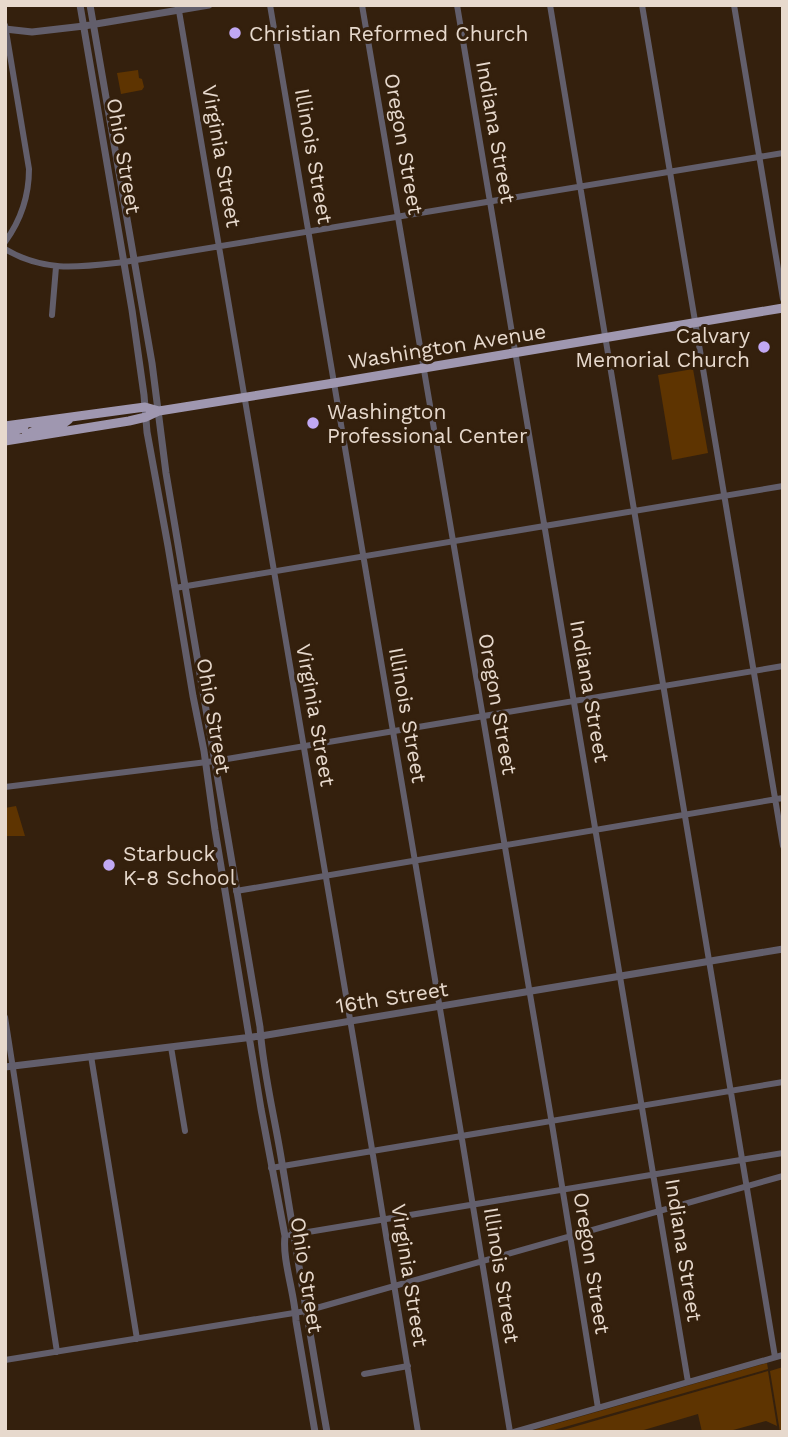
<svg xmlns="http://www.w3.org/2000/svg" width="788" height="1437" font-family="'Work Sans',sans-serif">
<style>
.green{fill:#5e3401}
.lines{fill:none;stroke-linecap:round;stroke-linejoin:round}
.minor{stroke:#625e6b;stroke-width:6}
.tertiary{stroke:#625e6b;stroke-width:7}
.primary{stroke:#9f97b0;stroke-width:9}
.poi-dot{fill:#c1a8f3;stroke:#34200d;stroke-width:2.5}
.labels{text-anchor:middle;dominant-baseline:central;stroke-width:6;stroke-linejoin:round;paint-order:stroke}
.poi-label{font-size:21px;fill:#e7d9cd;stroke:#34200d;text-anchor:start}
.street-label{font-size:21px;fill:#e7d9cd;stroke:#34200d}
</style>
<rect width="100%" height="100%" fill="#34200d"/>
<path class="green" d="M 138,70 L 139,78 L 142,79 L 144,87 L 142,90 L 121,94 L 117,73 Z
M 693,369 L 708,453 L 672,460 L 658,375 Z
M 16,806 L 25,836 L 5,836 L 5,808 Z
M 767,1363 L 768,1369 L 547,1432 L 527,1432 Z
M 783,1367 L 783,1432 L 780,1432 L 770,1371 Z
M 768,1371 L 777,1426 L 766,1421 L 726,1432 L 702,1432 L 698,1414 L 637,1432 L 556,1432 Z"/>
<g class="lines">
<path class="minor" d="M 178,5 L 371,1143 L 418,1432
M 270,5 L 460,1127 L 510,1432
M 362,5 L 550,1112 L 598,1408
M 457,5 L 688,1382
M 550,5 L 775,1357
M 642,5 L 783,846
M 734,5 L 783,299
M 5,25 L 29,169 C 29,196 21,220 5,242
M 5,249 C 45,273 80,267 124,262 L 783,153
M 52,315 L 56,267
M 175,588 L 783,486
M 5,787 L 215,761 L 783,666
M 236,891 L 783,798
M 5,1017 L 57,1352
M 171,1047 L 185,1131
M 91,1056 L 137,1339
M 271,1168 L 783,1082
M 290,1235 L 783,1153
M 5,1360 L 306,1311 L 783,1176
M 364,1374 L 408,1366
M 514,1432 L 783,1355"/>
<path class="tertiary" d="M 80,5 L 132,310 L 144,395 L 147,432 L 168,546 L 193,696 L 204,751 L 215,830 L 261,1109 L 285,1236 C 282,1260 295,1294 296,1321 L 315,1432
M 90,5 L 152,363 L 166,473 L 185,586 L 260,1027 C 263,1073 275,1118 282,1163 C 297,1253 311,1342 327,1432
M 5,29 L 32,32 L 84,26 L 209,5
M 5,1067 L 261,1036 L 783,949"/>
<path class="primary" d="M 5,426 L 130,409 L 145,407 L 159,411
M 5,435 L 24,427
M 26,435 C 31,433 37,429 42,427 C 52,424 63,427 70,418
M 5,441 L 129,421 L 146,417 L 159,411 L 334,383 L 783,308"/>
</g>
<g class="poi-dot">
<circle cx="235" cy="33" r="7"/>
<circle cx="764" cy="347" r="7"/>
<circle cx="313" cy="423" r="7"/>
<circle cx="109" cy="865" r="7"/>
</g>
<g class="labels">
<g class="poi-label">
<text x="249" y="33">Christian Reformed Church</text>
<text x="750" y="335" text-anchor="end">Calvary<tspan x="750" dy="24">Memorial Church</tspan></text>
<text x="327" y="411">Washington<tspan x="327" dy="24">Professional Center</tspan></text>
<text x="123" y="853">Starbuck<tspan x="123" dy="24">K-8 School</tspan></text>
</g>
<g class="street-label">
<text transform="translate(496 132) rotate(80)">Indiana Street</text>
<text transform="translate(404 144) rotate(80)">Oregon Street</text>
<text transform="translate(124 156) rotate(80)">Ohio Street</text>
<text transform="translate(222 156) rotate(80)">Virginia Street</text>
<text transform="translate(314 156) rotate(80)">Illinois Street</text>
<text transform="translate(447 346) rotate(-9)">Washington Avenue</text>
<text transform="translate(590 691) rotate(80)">Indiana Street</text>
<text transform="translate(498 704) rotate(80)">Oregon Street</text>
<text transform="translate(316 715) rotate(80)">Virginia Street</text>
<text transform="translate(408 715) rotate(80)">Illinois Street</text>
<text transform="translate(214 716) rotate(80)">Ohio Street</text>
<text transform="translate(392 997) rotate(-9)">16th Street</text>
<text transform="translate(684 1250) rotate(81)">Indiana Street</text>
<text transform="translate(592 1263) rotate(81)">Oregon Street</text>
<text transform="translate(307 1275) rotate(81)">Ohio Street</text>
<text transform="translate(410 1275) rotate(81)">Virginia Street</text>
<text transform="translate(502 1275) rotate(81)">Illinois Street</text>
</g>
</g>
<rect width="788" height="1437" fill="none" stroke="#e7d9cd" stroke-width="14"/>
</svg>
